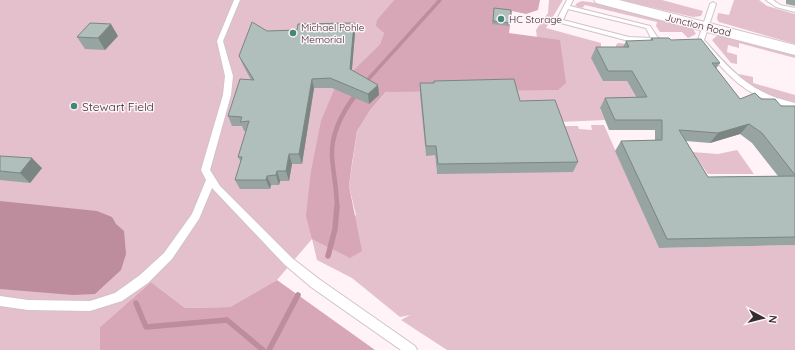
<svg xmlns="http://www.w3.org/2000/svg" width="795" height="350" font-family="Quicksand,sans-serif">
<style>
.green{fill:#e3c0cc}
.forest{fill:#d7a6b7}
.water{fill:#bd8d9e}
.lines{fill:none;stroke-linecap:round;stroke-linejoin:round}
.stream-far2{stroke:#bd8d9e;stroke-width:3.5}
.stream-far1{stroke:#bd8d9e;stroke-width:4.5}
.stream{stroke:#bd8d9e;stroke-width:5.5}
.service-casing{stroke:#d1c3c8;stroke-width:2}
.tertiary-casing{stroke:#d1c3c8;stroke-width:2}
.service{fill:#fff;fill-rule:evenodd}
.tertiary{fill:#fff;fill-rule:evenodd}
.wall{fill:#97a4a1;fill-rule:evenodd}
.shaded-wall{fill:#7b8683}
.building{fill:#b0bfbb;stroke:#7b8683}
.poi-dot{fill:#448779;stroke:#fff3f7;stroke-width:1.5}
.labels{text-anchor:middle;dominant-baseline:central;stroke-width:3;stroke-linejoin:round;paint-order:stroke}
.far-poi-label{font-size:10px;fill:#342e30;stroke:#fff3f7;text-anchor:start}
.far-street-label{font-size:10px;fill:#342e30;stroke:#fff3f7}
.poi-label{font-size:12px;fill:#342e30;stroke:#fff3f7;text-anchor:start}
</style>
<rect width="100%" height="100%" fill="#fff3f7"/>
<path class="green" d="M 0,0 L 394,0 L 377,21 L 384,33 L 380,44 L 349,76 L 312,238 L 356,215 L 349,186 L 357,131 L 371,109 L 390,88 L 558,90 L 537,38 L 536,30 L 548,13 L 549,0 L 563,0 L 546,28 L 601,43 L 601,47 L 605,55 L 617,51 L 616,45 L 618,43 L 626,44 L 603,81 L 627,81 L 641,107 L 600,109 L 605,120 L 424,128 L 426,155 L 435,155 L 437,174 L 556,126 L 578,126 L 579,129 L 592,130 L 591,125 L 604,125 L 659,248 L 795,245 L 795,350 L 447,350 L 401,320 L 410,315 L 400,317 L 352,278 L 317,260 L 312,239 L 277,280 L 230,307 L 185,308 L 151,282 L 100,327 L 100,350 L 0,350 Z
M 620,0 L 662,0 L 703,11 L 701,16 L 693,17 Z
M 734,0 L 759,0 L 767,6 L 795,14 L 795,44 L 719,22 L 717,19 L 718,13 L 729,15 Z
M 582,1 L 596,3 L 682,24 L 693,29 L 696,34 L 688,38 L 682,32 L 660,32 L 656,26 L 657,22 L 585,5 L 582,8 L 575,6 L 577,3 Z
M 718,35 L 723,35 L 795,54 L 795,58 L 739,43 L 739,48 L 728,45 L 727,52 L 737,55 L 737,64 L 731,63 L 712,40 Z
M 739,74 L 753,77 L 753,83 L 795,95 L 795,103 C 777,99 748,92 739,74 Z
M 737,150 L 754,174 L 708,174 L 692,152 L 718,154 Z"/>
<path class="forest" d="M 394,0 L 540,0 L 538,10 L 526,14 L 512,11 L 509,33 L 560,40 L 566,83 L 558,90 L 386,92 L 371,109 L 357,131 L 352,163 L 349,186 L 362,251 L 350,258 L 312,239 L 306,216 L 311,171 L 321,121 L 334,90 L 380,44 L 384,33 L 376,26 L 377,20 Z
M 277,280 L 375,350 L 100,350 L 100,327 L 151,282 L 185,308 L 230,307 Z"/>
<path class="water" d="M 0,201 L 97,211 L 112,217 L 116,224 L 124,231 L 126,254 L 121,270 L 95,294 L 73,295 L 0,289 Z"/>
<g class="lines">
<path class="stream-far2" d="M 364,84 L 440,0"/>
<path class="stream-far1" d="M 337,207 C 337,190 333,173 332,156 C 331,133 343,111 357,93"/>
<path class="stream" d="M 328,256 L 335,229 L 337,206
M 136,303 L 146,327 L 227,320 L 263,350
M 269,350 L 298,295"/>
<defs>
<path id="service" d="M 234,0 L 240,0 L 223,41 L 233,76 L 231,95 L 210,170 L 220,186 L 292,258 L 319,279 L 415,346 L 417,350 L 401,350 L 311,287 L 284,264 L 212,188 L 199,219 L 172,259 L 148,283 L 122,301 L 90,311 L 28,310 L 0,306 L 0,296 L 28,300 L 90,301 L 115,293 L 140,275 L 164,253 L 192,214 L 206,180 L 201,170 L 223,95 L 225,76 L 217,41 Z
M 567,0 L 573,0 L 570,6 L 650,26 L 658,38 L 665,40 L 662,42 L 629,41 L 557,22 L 556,21 ZM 568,9 L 646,28 L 651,38 L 629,37 L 563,20 Z
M 766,0 L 773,0 L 780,5 L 795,8 L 795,12 L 776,7 Z
M 713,2 L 716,4 L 704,40 C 733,73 751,93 795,103 L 795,109 C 745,97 731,79 699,41 L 698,40 L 710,4 Z"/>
<path id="tertiary" d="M 594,0 L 619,0 L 795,45 L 795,55 L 596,3 Z"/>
</defs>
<use href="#service" class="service-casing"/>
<use href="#tertiary" class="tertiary-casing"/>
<use href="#service" class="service"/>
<use href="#tertiary" class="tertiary"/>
</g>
<path class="wall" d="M 786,0 L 795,0 L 795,6 L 786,4 Z
M 494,12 L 510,23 L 509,26 L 492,24 Z
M 354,23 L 355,33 L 352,70 L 378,85 L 379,95 L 369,104 L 332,88 L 314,88 L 302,164 L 292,164 L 289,181 L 280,181 L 279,185 L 271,185 L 270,189 L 240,189 L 235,180 L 241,162 L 238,157 L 246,131 L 244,131 L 242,126 L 232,126 L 228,116 L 251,80 L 243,65 L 239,56 L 267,31 L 297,30 Z
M 118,36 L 105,50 L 85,49 L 77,37 Z
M 651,38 L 671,40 L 720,63 L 716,69 L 740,99 L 761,99 L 781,106 L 795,106 L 795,245 L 659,248 L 615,151 L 621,141 L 655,140 L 655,130 L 609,130 L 600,108 L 605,98 L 636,97 L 627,81 L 603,81 L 591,58 L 596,47 L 623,47 L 626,41 L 650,41 ZM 740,134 L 752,143 L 778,176 L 708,177 L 686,141 L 710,143 Z
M 434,81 L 520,101 L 578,162 L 573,172 L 437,174 L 435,155 L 426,156 L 420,93 L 420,83 L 433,83 Z
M 0,156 L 42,168 L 30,183 L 0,180 Z"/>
<path class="shaded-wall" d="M 354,23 L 355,33 L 351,79 L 350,69 Z
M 111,24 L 118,36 L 105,50 L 98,38 Z
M 312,79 L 314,88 L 302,164 L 299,154 Z
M 378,85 L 379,95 L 369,104 L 368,94 Z
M 749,124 L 740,134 L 710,143 L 718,133 Z
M 289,154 L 292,164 L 289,181 L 286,171 Z
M 32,158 L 42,168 L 30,183 L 20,173 Z
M 277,171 L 280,181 L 279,185 L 276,175 Z
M 267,176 L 271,185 L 270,189 L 266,180 Z"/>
<path class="building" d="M 494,8 L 511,10 L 510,23 L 493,21 Z
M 252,22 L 267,31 L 297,30 L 298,24 L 354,23 L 350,69 L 378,85 L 368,94 L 330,78 L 312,79 L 299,154 L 289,154 L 286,171 L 277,171 L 276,175 L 267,176 L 266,180 L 235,180 L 242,157 L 238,157 L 249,121 L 240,122 L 242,117 L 228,116 L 240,79 L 254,80 L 239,56 Z
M 90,23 L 111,24 L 98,38 L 77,37 Z
M 651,38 L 669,38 L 671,40 L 701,39 L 720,63 L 712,63 L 740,99 L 755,93 L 761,99 L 775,99 L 781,106 L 795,106 L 795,175 L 762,133 L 749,124 L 718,133 L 679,130 L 708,177 L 795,176 L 795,237 L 667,239 L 621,141 L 662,140 L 662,120 L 615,120 L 605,98 L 647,97 L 632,71 L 608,71 L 596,47 L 629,47 L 626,41 L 653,40 Z
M 514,79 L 520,101 L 555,100 L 578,162 L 438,164 L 436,146 L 426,146 L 420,83 L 434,83 L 434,81 Z
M 0,156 L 32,158 L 20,173 L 0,171 Z"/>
<g class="poi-dot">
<circle cx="501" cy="19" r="4"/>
<circle cx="293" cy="33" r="4"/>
<circle cx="74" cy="106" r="4"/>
</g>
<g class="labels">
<g class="far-poi-label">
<text x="509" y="19">HC Storage</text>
<text x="301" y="27">Michael Pohle<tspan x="301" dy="12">Memorial</tspan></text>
</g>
<g class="far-street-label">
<text transform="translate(698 25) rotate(14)">Junction Road</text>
</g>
<g class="poi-label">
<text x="82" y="106">Stewart Field</text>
</g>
</g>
<g transform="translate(763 318) rotate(97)" stroke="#fff3f7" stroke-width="3" paint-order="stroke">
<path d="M0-3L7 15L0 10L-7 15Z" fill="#342e30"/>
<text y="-6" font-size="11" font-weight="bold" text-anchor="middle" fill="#342e30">N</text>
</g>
</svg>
